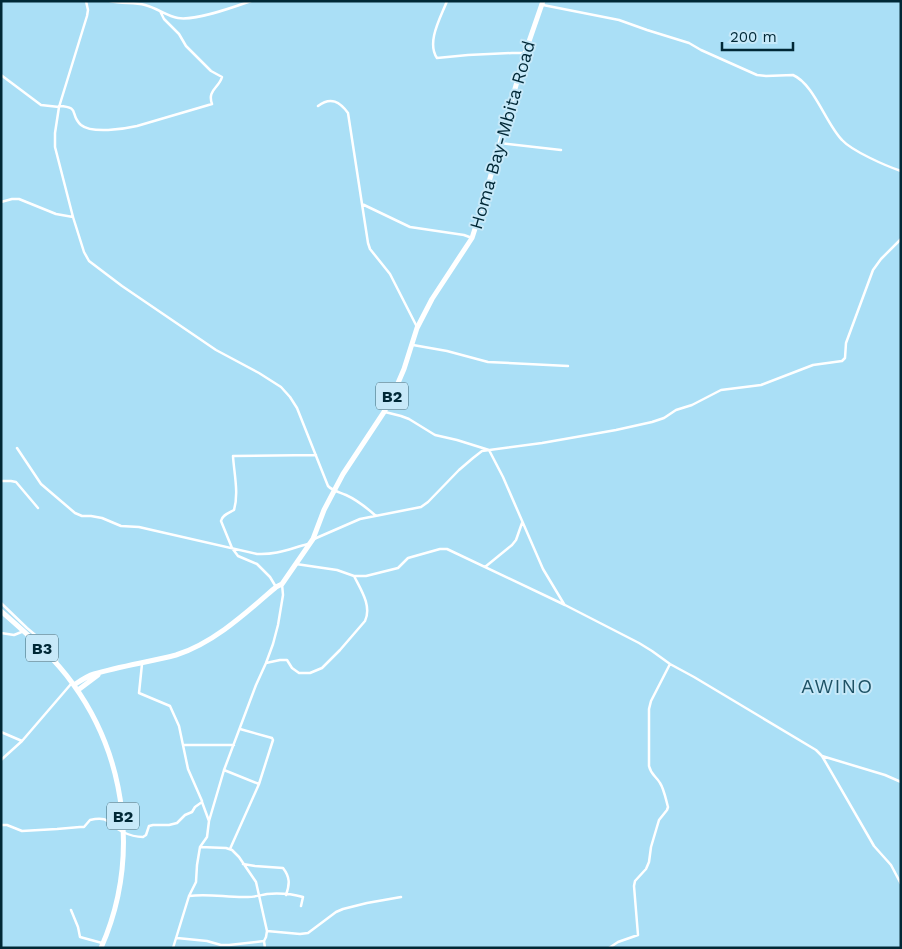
<svg xmlns="http://www.w3.org/2000/svg" width="902" height="949" font-family="'Work Sans',sans-serif">
<style>
.lines{fill:none;stroke-linecap:round;stroke-linejoin:round}
.minor{stroke:#fff;stroke-width:2.5}
.highway{stroke:#fff;stroke-width:5}
.labels{text-anchor:middle;dominant-baseline:central;stroke-width:4;stroke-linejoin:round;paint-order:stroke}
.shield{fill:#c7e9f9;stroke:#3c6270;stroke-width:1}
.shield-label{font-size:16px;font-weight:bold;fill:#002836}
.street-label{font-size:18px;fill:#002836;stroke:#c7e9f9}
.quarter-label{font-size:20px;letter-spacing:1px;fill:#1e5265;stroke:#c7e9f9}
</style>
<rect width="100%" height="100%" fill="#aadff6"/>
<g class="lines">
<path class="minor" d="M 86,1 L 88,10 L 87,16 L 59,107 L 55,133 L 55,147 L 73,217 L 84,252 L 89,261 L 122,286 L 216,350 L 259,373 L 281,387 L 290,397 L 297,408 L 328,486 C 333,491 339,492 346,495 C 357,500 367,508 376,516
M 110,1 C 122,4 134,2 145,5 C 157,8 167,16 178,18 C 196,21 234,7 251,1
M 447,1 C 441,17 426,42 437,58 L 468,55 L 512,53 L 524,53
M 543,5 L 619,20 L 647,30 L 689,43 L 701,50 L 757,75 L 766,76 L 793,75 C 814,84 826,124 842,140 C 852,151 886,166 901,171
M 1,75 L 41,105 L 59,107
M 59,106 C 81,107 69,114 81,125 C 92,134 124,129 137,126 L 212,104 C 207,90 219,88 222,77 L 211,71 L 186,46 L 179,34 L 164,19 L 160,11
M 318,106 C 331,96 340,102 348,113 L 368,243 L 370,249 L 390,274 L 417,327
M 500,143 L 561,150
M 1,202 L 12,199 L 19,199 L 56,214 L 73,217
M 362,204 L 410,227 L 464,235 L 472,238
M 413,345 L 447,351 L 488,362 L 568,366
M 385,412 L 401,416 L 409,419 L 435,435 L 457,440 L 489,450 L 503,477 L 543,569 L 564,604
M 17,448 L 41,484 L 75,513 L 82,516 L 91,516 L 102,518 L 121,526 L 139,527 L 152,530 L 257,554 C 277,555 289,549 308,544
M 1,481 L 11,481 L 16,482 L 38,508
M 314,539 L 360,519 L 421,507 L 428,502 L 459,470 L 473,458 L 482,451 L 542,443 L 616,430 L 652,422 L 664,418 L 676,410 L 692,405 L 721,390 L 761,385 L 813,365 L 842,361 L 845,358 L 846,343 L 873,270 L 881,259 L 901,239
M 296,564 L 337,570 L 354,576 L 366,576 L 398,568 L 408,558 L 440,549 L 447,549 L 565,605 L 639,643 L 652,651 L 670,664 L 694,677 L 816,750 L 822,756 L 885,775 L 901,782
M 485,567 L 512,545 L 516,540 L 522,523
M 276,587 L 270,577 L 257,564 L 238,556 L 232,548 L 221,521 C 222,515 229,513 234,510 C 239,493 234,473 233,456 L 316,455
M 1,603 L 27,628 L 53,650 L 57,655 L 57,662
M 1,633 L 14,635 L 24,631
M 266,663 L 280,660 L 287,660 L 292,668 L 299,673 L 310,673 L 322,668 L 340,650 L 365,621 C 372,606 361,590 354,576
M 142,664 L 139,693 L 170,706 L 179,726 L 188,769 L 202,801
M 1,732 L 22,741
M 183,745 L 234,745
M 822,756 L 874,846 L 891,865 L 901,884
M 1,760 L 22,741 L 71,684
M 224,770 L 259,784
M 1,825 L 7,825 L 22,831 L 57,829 L 80,827 L 84,827 L 90,820 C 110,815 108,825 123,832 C 129,835 137,837 143,837 L 146,835 L 149,826 L 153,825 L 169,825 L 177,823 L 185,815 L 192,812 L 195,807 L 202,802 L 209,821
M 230,849 L 259,784 L 273,740 L 272,738 L 240,729
M 243,864 L 255,866 L 283,868 C 290,877 290,884 286,895
M 189,896 C 209,893 228,898 248,897 C 255,897 261,895 267,894 C 279,893 292,894 303,897 L 301,906
M 71,910 L 78,927 L 80,937 L 102,943
M 267,931 L 300,934 L 308,933 L 336,912 L 343,909 L 367,903 L 401,897
M 177,938 L 207,941 L 221,945 L 229,945 L 264,941 L 266,937 L 267,931 L 256,882 L 239,857 L 232,850 L 226,848 L 200,847
M 264,941 L 265,948
M 173,948 L 189,896 L 196,882 L 197,865 L 200,847 L 207,837 L 209,821 L 224,770 L 256,685 L 266,663 L 273,644 L 278,625 L 283,595 L 282,584
M 609,948 L 618,942 L 638,935 L 634,886 L 635,881 L 646,869 L 649,862 L 651,847 L 659,820 L 667,810 L 668,807 C 666,800 664,789 660,783 C 656,776 651,775 649,766 L 649,709 L 651,701 L 670,664"/>
<path class="highway" d="M 1,611 C 27,634 53,656 73,684 C 128,760 139,862 101,948
M 74,685 C 80,681 87,676 94,674 C 121,666 149,662 176,655 C 214,643 247,612 276,587 L 282,584 L 313,539 L 324,510 L 334,491 L 343,474 L 384,412 L 392,397 L 404,369 L 417,328 L 432,299 L 472,238 L 482,207 L 525,53 L 543,1
M 78,690 L 98,675"/>
</g>
<g class="labels">
<g class="shield">
<rect x="376" y="382.5" width="32" height="27" rx="4"/>
<rect x="26" y="634.5" width="32" height="27" rx="4"/>
<rect x="107" y="802.5" width="32" height="27" rx="4"/>
</g>
<g class="shield-label">
<text x="392" y="396">B2</text>
<text x="42" y="648">B3</text>
<text x="123" y="816">B2</text>
</g>
<g class="street-label">
<text transform="translate(502 135) rotate(-74)">Homa Bay-Mbita Road</text>
</g>
<g class="quarter-label">
<text x="837" y="686">AWINO</text>
</g>
</g>
<rect width="902" height="949" fill="none" stroke="#002836" stroke-width="5"/>
<path d="M722 42v8h71v-8" fill="none" stroke="#002836" stroke-width="2.5"/>
<text x="730" y="42" font-size="15" fill="#002836" stroke="#c7e9f9" stroke-width="4" paint-order="stroke">200 m</text>
</svg>
